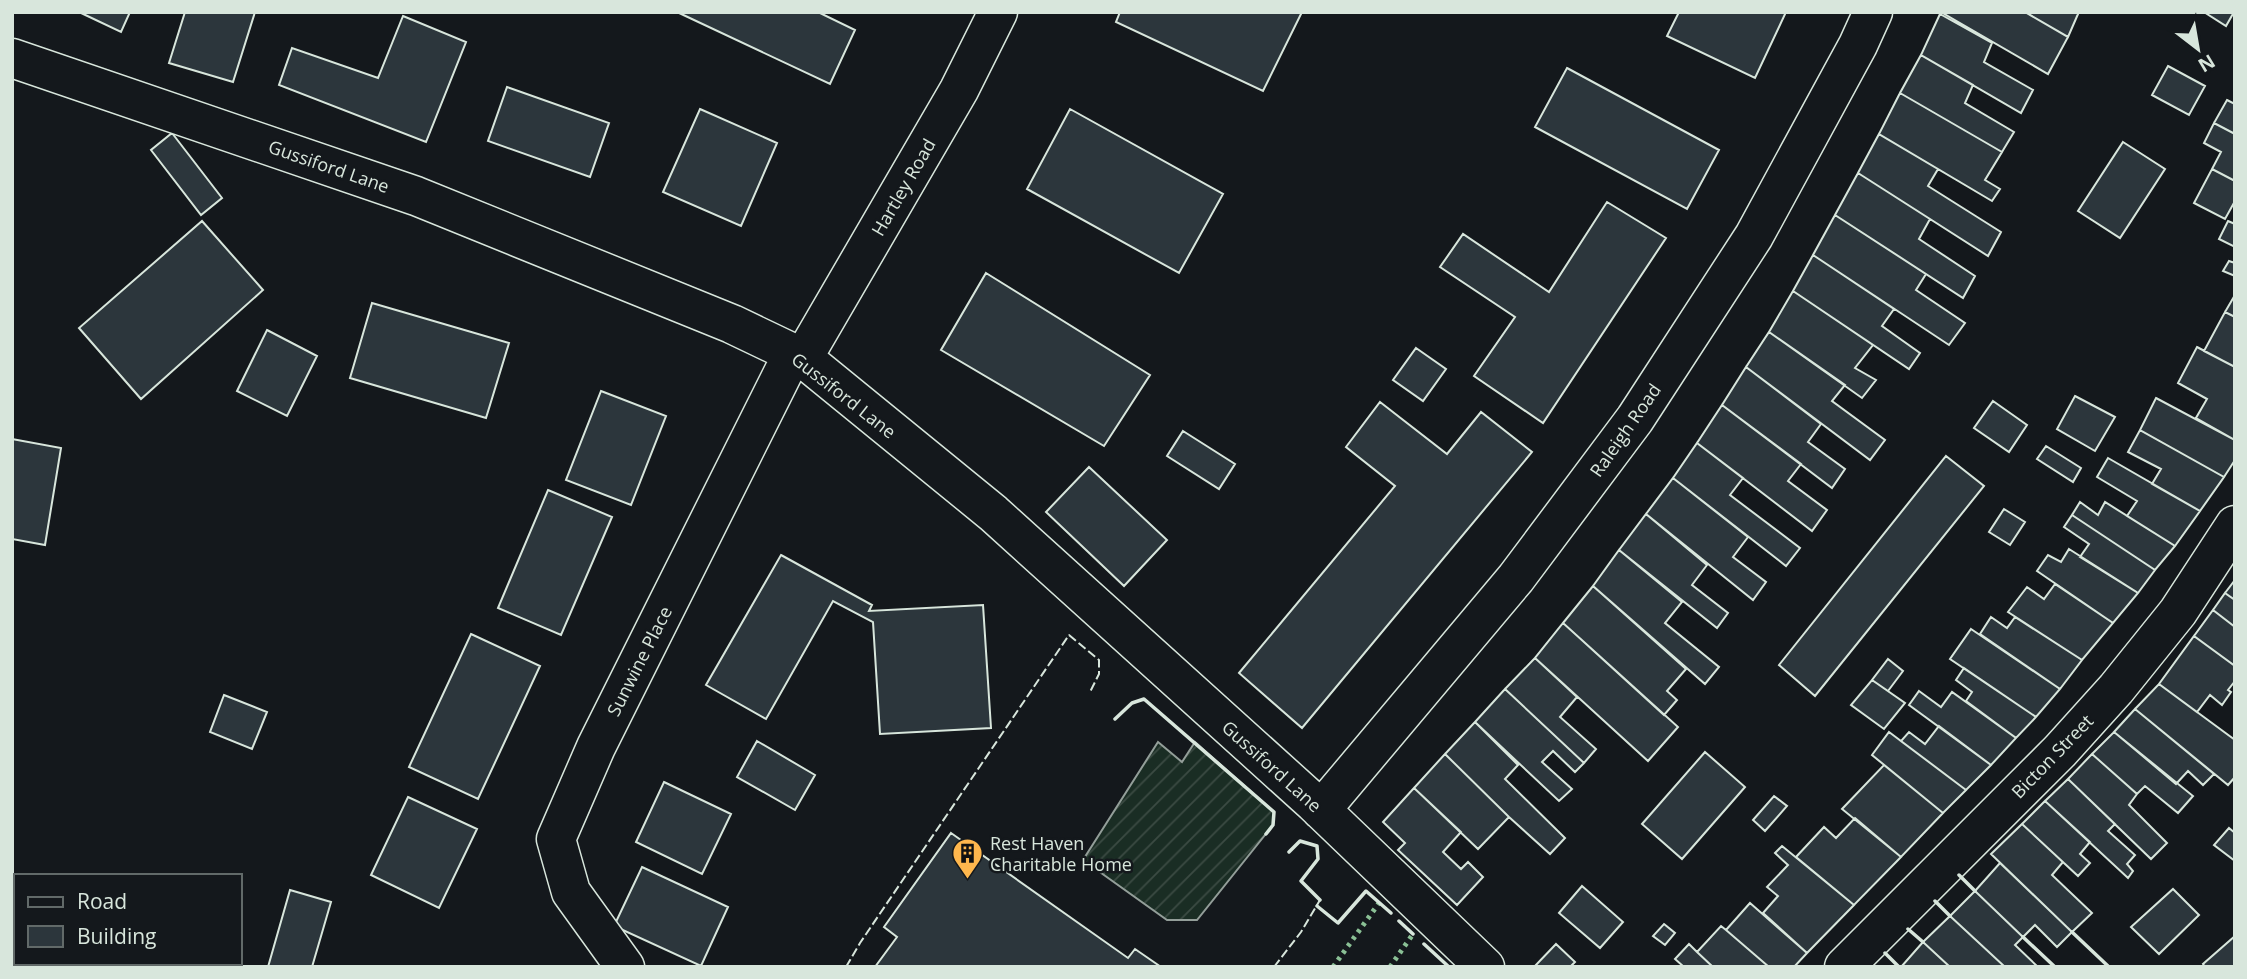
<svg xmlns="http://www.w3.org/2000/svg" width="2247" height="979" font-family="'Open Sans',sans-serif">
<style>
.garden{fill:url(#garden-furrows);stroke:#939e99;stroke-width:2}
.building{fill:#2c363c;stroke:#d8e6dc;stroke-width:2}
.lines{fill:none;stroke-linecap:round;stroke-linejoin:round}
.minor-casing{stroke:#d8e6dc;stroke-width:41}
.minor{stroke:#14181c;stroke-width:38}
.hedge{stroke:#8ac095;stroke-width:5;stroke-dasharray:3.5 5;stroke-linecap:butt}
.fence{stroke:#d8e6dc;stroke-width:2;stroke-dasharray:9 3.5;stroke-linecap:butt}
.wall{stroke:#d8e6dc;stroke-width:3.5}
.labels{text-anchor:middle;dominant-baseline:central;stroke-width:5;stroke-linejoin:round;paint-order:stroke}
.street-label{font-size:18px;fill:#d8e6dc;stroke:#14181c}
.poi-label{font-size:18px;fill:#d8e6dc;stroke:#14181c;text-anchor:start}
</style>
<defs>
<pattern id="garden-furrows" width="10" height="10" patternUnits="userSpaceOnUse" patternTransform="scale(1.75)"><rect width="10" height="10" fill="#1a2d24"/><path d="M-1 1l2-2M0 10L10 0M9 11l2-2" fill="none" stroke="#3b4b43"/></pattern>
</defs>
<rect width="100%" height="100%" fill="#14181c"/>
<path class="garden" d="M 1158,742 L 1182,762 L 1195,742 L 1274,812 L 1273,825 L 1197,920 L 1167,920 L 1083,860 Z"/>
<path class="building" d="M 79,12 L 130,12 L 121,32 Z
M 185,12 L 255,12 L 233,82 L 169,63 Z
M 677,12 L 818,12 L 855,30 L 830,84 Z
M 1120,12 L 1302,12 L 1263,91 L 1116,22 Z
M 1679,12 L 1786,12 L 1755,78 L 1667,36 Z
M 1941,12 L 2025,12 L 2068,37 L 2048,74 Z
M 2025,12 L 2075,12 L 2078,14 L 2068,37 Z
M 2204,12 L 2234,12 L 2226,26 Z
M 1940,14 L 1992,43 L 1984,62 L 2033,90 L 2021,113 L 1921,55 Z
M 403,16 L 466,42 L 426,142 L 279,85 L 292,48 L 378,78 Z
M 1921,55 L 1973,85 L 1965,103 L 2014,132 L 2002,152 L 1900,93 Z
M 2168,66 L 2205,86 L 2189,115 L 2152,95 Z
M 1567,68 L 1719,150 L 1687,209 L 1535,127 Z
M 507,87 L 609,123 L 590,177 L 488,141 Z
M 1900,93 L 2002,152 L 1985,180 L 2000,189 L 1992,201 L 1879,134 Z
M 2227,100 L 2235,104 L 2235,134 L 2214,123 Z
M 700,109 L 777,143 L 741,226 L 663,192 Z
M 1070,109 L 1223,194 L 1179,273 L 1027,189 Z
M 2214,123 L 2235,134 L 2235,181 L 2212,169 L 2221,152 L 2204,143 Z
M 172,133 L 222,198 L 201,215 L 151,150 Z
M 1879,134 L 1938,169 L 1928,186 L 2001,232 L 1988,256 L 1858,173 Z
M 2123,142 L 2165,169 L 2120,238 L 2078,211 Z
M 2212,169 L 2235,181 L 2235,201 L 2225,219 L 2194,203 Z
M 1858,173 L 1930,219 L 1919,239 L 1975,276 L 1963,298 L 1835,215 Z
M 1607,202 L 1666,238 L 1543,423 L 1474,376 L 1515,317 L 1440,267 L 1463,234 L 1549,292 Z
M 1835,215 L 1926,274 L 1916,290 L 1965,323 L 1949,345 L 1813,255 Z
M 202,221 L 263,290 L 141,399 L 79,328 Z
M 2228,221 L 2235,224 L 2235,247 L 2219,239 Z
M 1813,255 L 1894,309 L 1882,326 L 1920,353 L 1909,369 L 1793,291 Z
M 2229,261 L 2235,263 L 2235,276 L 2223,271 Z
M 986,273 L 1150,375 L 1104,446 L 941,350 Z
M 1793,291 L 1873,345 L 1855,368 L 1876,380 L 1862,398 L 1769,332 Z
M 2235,295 L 2235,317 L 2225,312 Z
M 372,303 L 509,343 L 486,418 L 350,378 Z
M 2225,312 L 2235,317 L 2235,367 L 2204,351 Z
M 267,330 L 317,356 L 287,416 L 237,391 Z
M 1769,332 L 1845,385 L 1832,401 L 1885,440 L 1870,460 L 1746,367 Z
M 2197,347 L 2235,367 L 2235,440 L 2196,418 L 2207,399 L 2178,383 Z
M 1416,348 L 1446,369 L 1423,401 L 1393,380 Z
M 1746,367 L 1821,424 L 1808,442 L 1845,469 L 1832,488 L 1722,405 Z
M 601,391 L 666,416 L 631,505 L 566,480 Z
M 2075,396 L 2115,417 L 2095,451 L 2057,429 Z
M 2156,398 L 2235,440 L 2235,460 L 2224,477 L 2140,430 Z
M 1993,401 L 2027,425 L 2009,452 L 1974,428 Z
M 1380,402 L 1447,454 L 1481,412 L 1532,452 L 1302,728 L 1239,673 L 1395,486 L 1346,447 Z
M 1722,405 L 1801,464 L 1788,481 L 1827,510 L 1812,531 L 1697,443 Z
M 2140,430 L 2224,477 L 2200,511 L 2152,484 L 2161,469 L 2128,452 Z
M 1183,431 L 1235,464 L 1219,489 L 1167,456 Z
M 12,439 L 61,448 L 45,545 L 12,539 Z
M 1697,443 L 1743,478 L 1730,495 L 1800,548 L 1786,566 L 1673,478 Z
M 2046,446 L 2081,468 L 2073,482 L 2037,459 Z
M 1946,456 L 1984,486 L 1815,696 L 1779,665 Z
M 2108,458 L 2200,511 L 2175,546 L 2127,516 L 2137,501 L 2097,477 Z
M 1089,467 L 1167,540 L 1124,586 L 1046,512 Z
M 1673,478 L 1748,537 L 1733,557 L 1766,582 L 1753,600 L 1646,514 Z
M 548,490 L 612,517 L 561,635 L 498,608 Z
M 2080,502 L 2098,515 L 2105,502 L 2175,546 L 2155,570 L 2072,515 Z
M 2004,509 L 2025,522 L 2010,545 L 1989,532 Z
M 1646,514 L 1707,565 L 1692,585 L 1728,613 L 1717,628 L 1619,550 Z
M 2072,515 L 2155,570 L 2138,593 L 2080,557 L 2089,544 L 2064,527 Z
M 2069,549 L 2138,593 L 2113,623 L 2037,571 L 2048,555 L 2061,562 Z
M 1619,550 L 1682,602 L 1665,623 L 1719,667 L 1705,684 L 1593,586 Z
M 781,555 L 872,605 L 869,611 L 983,605 L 991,728 L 880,734 L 873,622 L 833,601 L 766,719 L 706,685 Z
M 2235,580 L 2235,600 L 2225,593 Z
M 2055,584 L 2113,623 L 2082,660 L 2008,612 L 2027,587 L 2044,599 Z
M 1593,586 L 1686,669 L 1667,691 L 1677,700 L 1664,715 L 1563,623 Z
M 2225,593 L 2235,600 L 2235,627 L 2213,610 Z
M 2213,610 L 2235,627 L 2235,666 L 2194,636 Z
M 1991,617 L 2007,628 L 2015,617 L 2082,660 L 2060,689 L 1980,634 Z
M 1563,623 L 1678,727 L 1648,761 L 1535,658 Z
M 1971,629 L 2060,689 L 2036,717 L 1950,659 Z
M 471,634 L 540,666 L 478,799 L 409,767 Z
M 2194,636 L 2235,666 L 2235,681 L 2228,690 L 2231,692 L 2222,705 L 2210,695 L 2197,712 L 2159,684 Z
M 1535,658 L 1577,697 L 1560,717 L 1596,749 L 1584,763 L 1505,689 Z
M 1888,659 L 1903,671 L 1888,691 L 1872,680 Z
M 1964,668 L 2036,717 L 2016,738 L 1966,701 L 1972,692 L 1956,680 Z
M 1872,680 L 1905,703 L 1884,729 L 1851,705 Z
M 2159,684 L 2235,740 L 2235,777 L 2228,785 L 2135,709 Z
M 1505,689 L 1584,763 L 1575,772 L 1553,751 L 1542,762 L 1572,789 L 1559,801 L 1475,722 Z
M 1919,691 L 1941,707 L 1952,692 L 2016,738 L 1991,765 L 1909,705 Z
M 224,695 L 267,712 L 252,749 L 210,732 Z
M 2135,709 L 2214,774 L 2203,785 L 2188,771 L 2176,784 L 2114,732 Z
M 1475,722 L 1518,765 L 1505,779 L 1565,838 L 1550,854 L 1509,817 L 1445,754 Z
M 1939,726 L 1991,765 L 1966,790 L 1901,741 L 1909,732 L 1925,744 Z
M 1889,732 L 1966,790 L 1943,813 L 1872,755 Z
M 2114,732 L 2193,796 L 2178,813 L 2145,786 L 2137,794 L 2092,754 Z
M 757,741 L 815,775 L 795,810 L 737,777 Z
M 1705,752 L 1745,787 L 1682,859 L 1642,824 Z
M 1445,754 L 1509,817 L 1478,849 L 1414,788 Z
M 2092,754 L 2137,794 L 2129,805 L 2167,843 L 2151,859 L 2068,779 Z
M 1884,765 L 1943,813 L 1901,857 L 1842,809 Z
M 2068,779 L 2115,824 L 2108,831 L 2135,855 L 2127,864 L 2133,871 L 2128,878 L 2045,801 Z
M 664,782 L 731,814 L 702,874 L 636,842 Z
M 1414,788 L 1461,832 L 1443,852 L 1461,869 L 1468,862 L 1483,877 L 1457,905 L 1398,850 L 1405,843 L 1383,822 Z
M 1774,796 L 1787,806 L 1765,831 L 1753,820 Z
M 408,797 L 477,829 L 439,908 L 371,875 Z
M 2045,801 L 2090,842 L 2080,854 L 2090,863 L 2078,876 L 2022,824 Z
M 1855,818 L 1901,857 L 1854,905 L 1796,857 L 1824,827 L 1836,838 Z
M 2022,824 L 2063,862 L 2052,875 L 2092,913 L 2072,932 L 1991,854 Z
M 2229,828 L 2235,833 L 2235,861 L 2214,845 Z
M 951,833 L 1128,958 L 1135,949 L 1161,967 L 875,967 L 897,937 L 884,927 Z
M 1782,846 L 1854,905 L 1807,953 L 1763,913 L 1778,896 L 1767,887 L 1788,865 L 1775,853 Z
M 2000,863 L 2072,932 L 2057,947 L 2035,925 L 2023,937 L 1975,891 Z
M 642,867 L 728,907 L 701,966 L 614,926 Z
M 1582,886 L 1623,922 L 1600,948 L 1559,913 Z
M 2173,889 L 2199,915 L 2159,954 L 2131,927 Z
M 290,890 L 331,902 L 312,967 L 268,967 Z
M 1975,891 L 2023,937 L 2015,945 L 2038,967 L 2005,967 L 1950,916 Z
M 1750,903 L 1807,953 L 1794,967 L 1769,967 L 1726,930 Z
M 1950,916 L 2005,967 L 1950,967 L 1923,942 Z
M 1664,924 L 1675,933 L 1665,945 L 1653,936 Z
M 1721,926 L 1726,930 L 1769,967 L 1713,967 L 1697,952 Z
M 2235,936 L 2235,967 L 2205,967 L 2203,964 Z
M 1923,942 L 1950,967 L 1901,967 Z
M 1556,944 L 1575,962 L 1570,967 L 1534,967 Z
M 1689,944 L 1697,952 L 1713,967 L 1684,967 L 1675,959 Z
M 105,963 L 197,963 L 199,967 L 104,967 Z"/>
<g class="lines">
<defs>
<path id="minor" d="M 12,58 L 416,196 L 732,324 L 803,358 L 993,513 L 1314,803 L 1485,967
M 803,358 L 959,90 L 998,12
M 1321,810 L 1516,578 L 1635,419 L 1754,236 L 1858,45 L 1873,12
M 625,967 L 571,892 L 556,839 L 596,747 L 793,353
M 1844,967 L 2060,751 L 2116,689 L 2178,612 L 2235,525"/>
</defs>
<use href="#minor" class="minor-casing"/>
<use href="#minor" class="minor"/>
<path class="hedge" d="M 1333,967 L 1379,903
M 1390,967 L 1413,934"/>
<path class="fence" d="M 846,967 L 860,943 L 1069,635 L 1099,660 L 1099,674 L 1090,692
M 1274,967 L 1301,932 L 1320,900"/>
<path class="wall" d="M 1115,719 L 1132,703 L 1144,699 L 1274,812 L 1273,825 L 1266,834
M 1289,852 L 1300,841 L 1317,846 L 1318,859 L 1301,881 L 1320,900
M 1959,875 L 1975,891
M 1935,901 L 1950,916
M 1317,906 L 1338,923 L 1366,891 L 1391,913
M 1399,921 L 1413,934
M 1908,929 L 1923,942
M 2072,932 L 2109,967
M 2023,937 L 2055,967
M 1424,944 L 1449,967
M 1885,953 L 1899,967"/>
</g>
<defs>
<symbol id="building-pin" viewBox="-11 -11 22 30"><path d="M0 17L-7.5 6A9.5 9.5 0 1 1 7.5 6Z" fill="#ffb74d" stroke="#14181c"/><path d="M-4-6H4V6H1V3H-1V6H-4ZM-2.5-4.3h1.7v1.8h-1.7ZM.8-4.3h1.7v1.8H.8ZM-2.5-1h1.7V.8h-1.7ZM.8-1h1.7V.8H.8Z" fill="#111"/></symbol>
</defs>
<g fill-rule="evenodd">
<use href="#building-pin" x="950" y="836" width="35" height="47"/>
</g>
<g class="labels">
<g class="street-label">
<text transform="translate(329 166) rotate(19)">Gussiford Lane</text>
<text transform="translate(903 187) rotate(-60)">Hartley Road</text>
<text transform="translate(844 395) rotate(38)">Gussiford Lane</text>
<text transform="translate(1625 430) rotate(-55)">Raleigh Road</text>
<text transform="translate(639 661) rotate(-63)">Sunwine Place</text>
<text transform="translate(2052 756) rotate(-46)">Bicton Street</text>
<text transform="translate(1272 766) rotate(42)">Gussiford Lane</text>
</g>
<g class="poi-label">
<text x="990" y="843">Rest Haven<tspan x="990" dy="21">Charitable Home</tspan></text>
</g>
</g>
<rect width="2247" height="979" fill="none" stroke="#d8e6dc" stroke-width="28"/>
<rect x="14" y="874" width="228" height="91" fill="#14181c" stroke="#626a69" stroke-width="2"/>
<rect x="28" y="897" width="35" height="10" fill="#14181c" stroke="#626a69" stroke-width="2"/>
<text x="77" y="909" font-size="21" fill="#d8e6dc">Road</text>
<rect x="28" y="926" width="35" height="21" fill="#2c363c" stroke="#626a69" stroke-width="2"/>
<text x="77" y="944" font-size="21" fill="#d8e6dc">Building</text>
<g transform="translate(2198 49) rotate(149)" stroke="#14181c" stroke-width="5" paint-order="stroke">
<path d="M0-5L12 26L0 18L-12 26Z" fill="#d8e6dc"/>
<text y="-10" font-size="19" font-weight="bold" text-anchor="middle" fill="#d8e6dc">N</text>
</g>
</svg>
